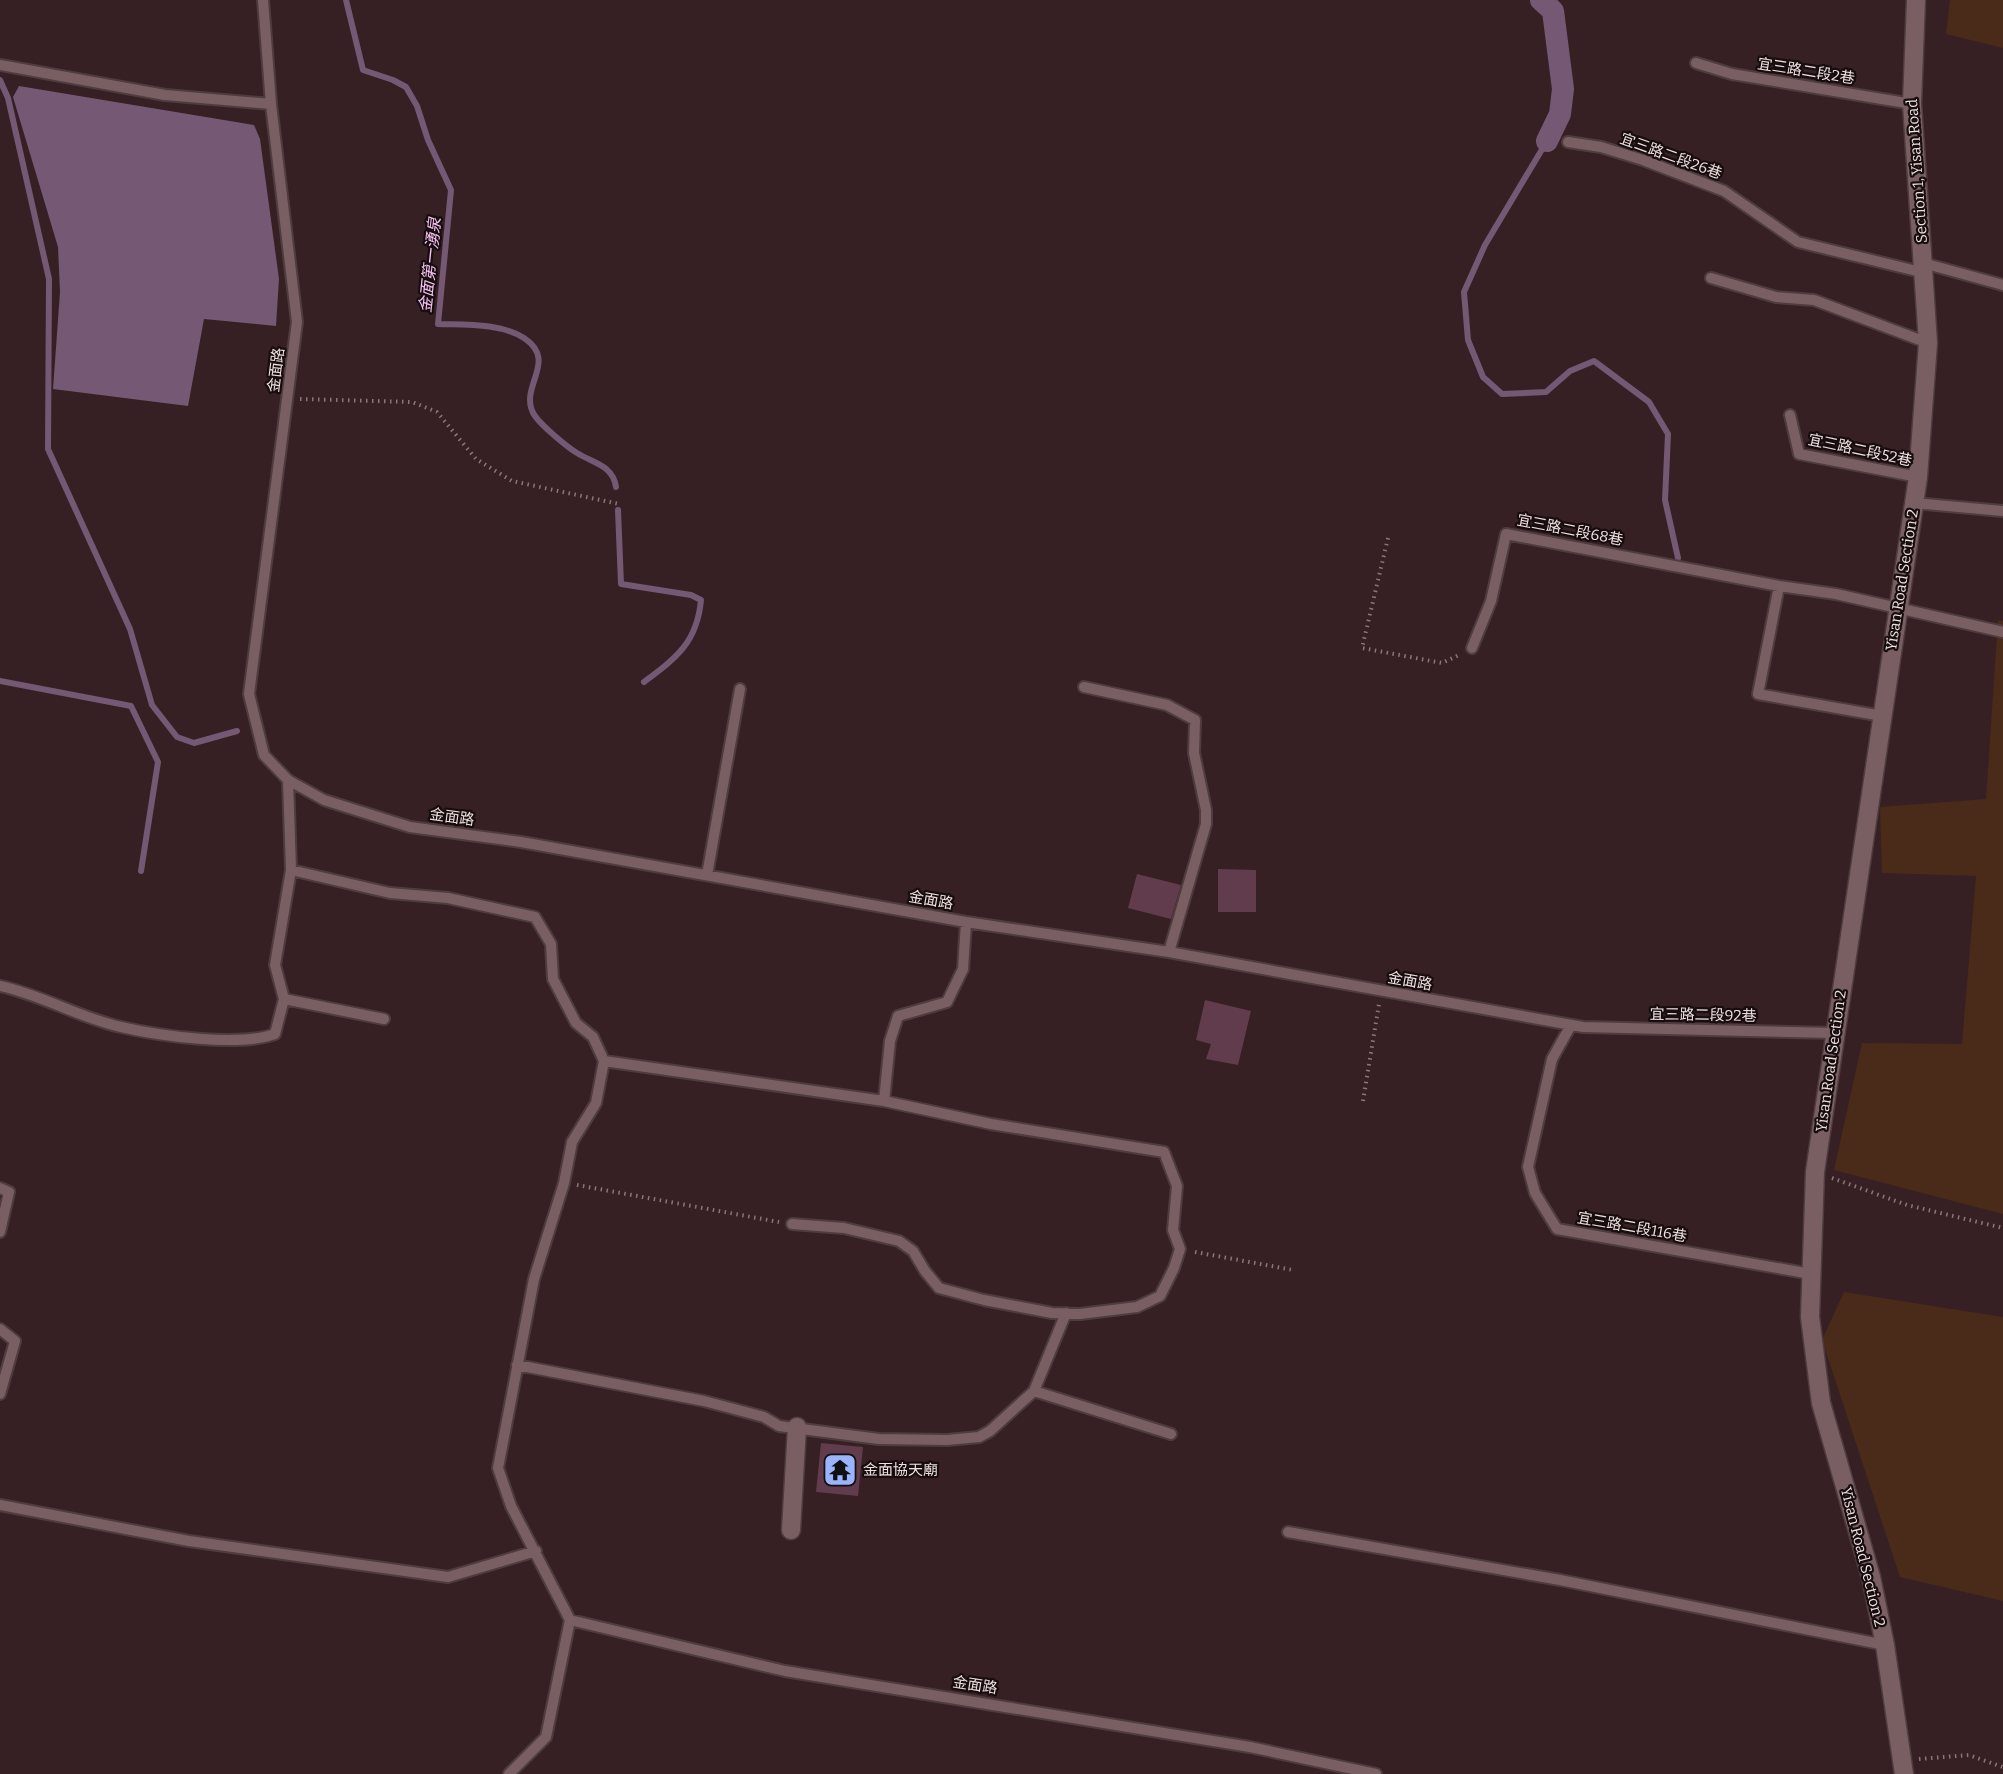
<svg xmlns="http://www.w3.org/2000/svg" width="2003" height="1774" font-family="Bitter,'Noto Sans TC',serif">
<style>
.green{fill:#4a2b19}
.water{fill:#755873}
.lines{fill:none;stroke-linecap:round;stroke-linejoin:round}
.stream{stroke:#755873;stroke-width:6}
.canal{stroke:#755873;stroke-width:22}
.building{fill:#603c4d}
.lane-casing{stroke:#4e3c3f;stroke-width:14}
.street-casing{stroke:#4e3c3f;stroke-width:21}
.secondary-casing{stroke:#4e3c3f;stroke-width:21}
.path{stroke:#8a7779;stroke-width:4;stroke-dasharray:1.5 4.5;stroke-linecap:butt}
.lane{stroke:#795f62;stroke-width:10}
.street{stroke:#795f62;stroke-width:18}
.secondary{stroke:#795f62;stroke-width:18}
.labels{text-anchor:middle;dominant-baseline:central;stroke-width:4.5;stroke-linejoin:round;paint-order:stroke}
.street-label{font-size:15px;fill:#eedfe0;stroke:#170d0e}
.poi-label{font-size:15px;fill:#eedfe0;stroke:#170d0e;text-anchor:start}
.water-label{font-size:16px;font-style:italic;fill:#f9c4f4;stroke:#170d0e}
</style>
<rect width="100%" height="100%" fill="#362023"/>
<path class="green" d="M 1950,0 L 2003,0 L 2003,48 L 1946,34 Z
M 1998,620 L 2003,621 L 2003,1214 L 1834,1170 L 1862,1043 L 1962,1044 L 1976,876 L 1882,873 L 1880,807 L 1986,799 Z
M 1844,1292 L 2003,1317 L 2003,1601 L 1900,1577 L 1822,1340 Z"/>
<path class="water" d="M 19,86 L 254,125 L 260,139 L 279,279 L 276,326 L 204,319 L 188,406 L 53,389 L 60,292 L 58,247 L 13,97 Z"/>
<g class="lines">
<path class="stream" d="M 346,0 L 363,70 L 393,80 L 406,87 L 417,106 L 428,140 L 451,190 L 438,324 C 464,325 501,323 524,338 C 560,362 516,388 535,416 C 542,426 567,447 577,453 C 593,463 613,465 616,487
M 0,80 L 8,98 L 49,279 L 48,449 L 130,629 L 152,705 L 177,737 L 194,743 L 237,731
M 1547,141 L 1485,245 L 1464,292 L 1468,340 L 1483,377 L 1502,394 L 1546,392 L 1570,371 L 1594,361 L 1649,402 L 1668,434 L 1665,500 L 1678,558
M 618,510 L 621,584 L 691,595 L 701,600 C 697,643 676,658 644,682
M 0,681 L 131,706 L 158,762 L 141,871"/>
<path class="canal" d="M 1541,0 L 1553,11 L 1563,89 L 1560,114 L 1547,141"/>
</g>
<path class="building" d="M 1218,869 L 1256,870 L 1256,912 L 1218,912 Z
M 1137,874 L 1181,885 L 1171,919 L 1128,908 Z
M 1205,1000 L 1251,1011 L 1238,1065 L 1206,1059 L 1211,1044 L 1196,1040 Z
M 821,1443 L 863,1447 L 858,1496 L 816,1492 Z"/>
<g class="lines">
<defs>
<path id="lane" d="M 263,0 L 271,104
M 1696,63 L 1732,74 L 1912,104
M 0,65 L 165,95 L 271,104 L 297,322 L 249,694 L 264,755 L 288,780 L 324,800 L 410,827 L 521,842 L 966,922 L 1169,952 L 1583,1027 L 1835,1033
M 1568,142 L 1601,147 L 1643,160 L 1724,191 L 1798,242 L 1925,273
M 1923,263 L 2003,285
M 1711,278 L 1776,297 L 1814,300 L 1928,343
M 1790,415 L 1799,454 L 1918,477
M 1914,503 L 2003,511
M 1779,586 L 1758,694 L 1882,716
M 1472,648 L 1491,601 L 1506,534 L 1779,586 L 1836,594 L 2003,632
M 1084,687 L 1167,705 L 1195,720 L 1194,753 L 1206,810 L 1206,824 L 1169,952
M 288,780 L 291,870 L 390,893 L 448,898 L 535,917 L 551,944 L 553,979 L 576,1023 L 593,1037 L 604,1061 L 596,1103 L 572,1142 L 564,1183 L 534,1279 L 498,1468 L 511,1506 L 570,1620 L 546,1737 L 509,1774
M 707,875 L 740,689
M 0,986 C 42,995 80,1018 121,1027 C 160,1036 239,1047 275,1034 L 284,999 L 275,965 L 291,870
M 284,999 L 384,1019
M 1571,1025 L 1552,1059 L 1528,1167 L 1535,1193 L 1557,1229 L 1811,1274
M 604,1061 L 884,1101 L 991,1124 L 1164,1152 L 1177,1186 L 1173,1230 L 1180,1249 L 1174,1268 L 1160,1296 L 1137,1307 L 1080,1314 L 1052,1313 L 984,1300 L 939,1288 L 925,1271 L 913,1251 L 899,1241 L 844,1228 L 792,1224
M 884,1101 L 890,1041 L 898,1016 L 947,1002 L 963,969 L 966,922
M 0,1188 L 9,1192 L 0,1232
M 0,1329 L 15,1341 L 0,1394
M 517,1365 L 704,1401 L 764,1417 L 779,1426 L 879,1439 L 947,1440 L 979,1437 L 990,1431 L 1034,1391 L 1066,1313
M 1034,1391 L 1171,1434
M 0,1505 L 189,1541 L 448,1577 L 536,1551
M 1288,1532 L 1560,1580 L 1885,1645
M 570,1620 L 785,1671 L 1250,1747 L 1376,1774"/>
<path id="street" d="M 791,1530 L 797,1427"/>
<path id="secondary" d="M 1904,1774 L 1885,1645 L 1871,1577 L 1821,1403 L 1810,1317 L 1815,1172 L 1918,477 L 1928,343 L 1912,104 L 1916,0"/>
</defs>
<use href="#lane" class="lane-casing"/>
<use href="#street" class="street-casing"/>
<use href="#secondary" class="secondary-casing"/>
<path class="path" d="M 300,399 L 412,402 L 437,412 L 476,459 L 512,481 L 619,504
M 1388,538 L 1362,648 L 1442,663 L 1461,654
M 1363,1101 L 1379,1004
M 1832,1178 L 1907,1205 L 2003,1228
M 577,1185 L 779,1222
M 1195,1252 L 1293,1270
M 1919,1759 L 1969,1755 L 2003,1767"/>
<use href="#lane" class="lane"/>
<use href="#street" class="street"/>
<use href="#secondary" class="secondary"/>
</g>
<defs>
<symbol id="temple-square" viewBox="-11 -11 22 22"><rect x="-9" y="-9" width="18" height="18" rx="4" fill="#99b5fd" stroke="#170d0e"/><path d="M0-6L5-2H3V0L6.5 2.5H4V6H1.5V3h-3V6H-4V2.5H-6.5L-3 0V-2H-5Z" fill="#111"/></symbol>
</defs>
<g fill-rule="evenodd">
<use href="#temple-square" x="821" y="1451" width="38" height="38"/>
</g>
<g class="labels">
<g class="street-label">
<text transform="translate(1806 71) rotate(9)">宜三路二段2巷</text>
<text transform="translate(1671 156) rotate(20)">宜三路二段26巷</text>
<text transform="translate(1917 171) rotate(-94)">Section 1, Yisan Road</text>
<text transform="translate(276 370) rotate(-83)">金面路</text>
<text transform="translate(1860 450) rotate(12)">宜三路二段52巷</text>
<text transform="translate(1570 530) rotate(11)">宜三路二段68巷</text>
<text transform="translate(1902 580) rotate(-81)">Yisan Road Section 2</text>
<text transform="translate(452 817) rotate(8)">金面路</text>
<text transform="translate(931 900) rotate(10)">金面路</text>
<text transform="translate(1410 981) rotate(10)">金面路</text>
<text transform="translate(1703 1015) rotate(1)">宜三路二段92巷</text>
<text transform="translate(1831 1061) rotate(-82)">Yisan Road Section 2</text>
<text transform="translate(1632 1227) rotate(10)">宜三路二段116巷</text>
<text transform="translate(1863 1557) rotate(76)">Yisan Road Section 2</text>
<text transform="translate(975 1685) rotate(9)">金面路</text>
</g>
<g class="poi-label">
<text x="863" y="1470">金面協天廟</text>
</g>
<g class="water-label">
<text transform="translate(430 265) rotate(-84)">金面第一湧泉</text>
</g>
</g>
</svg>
